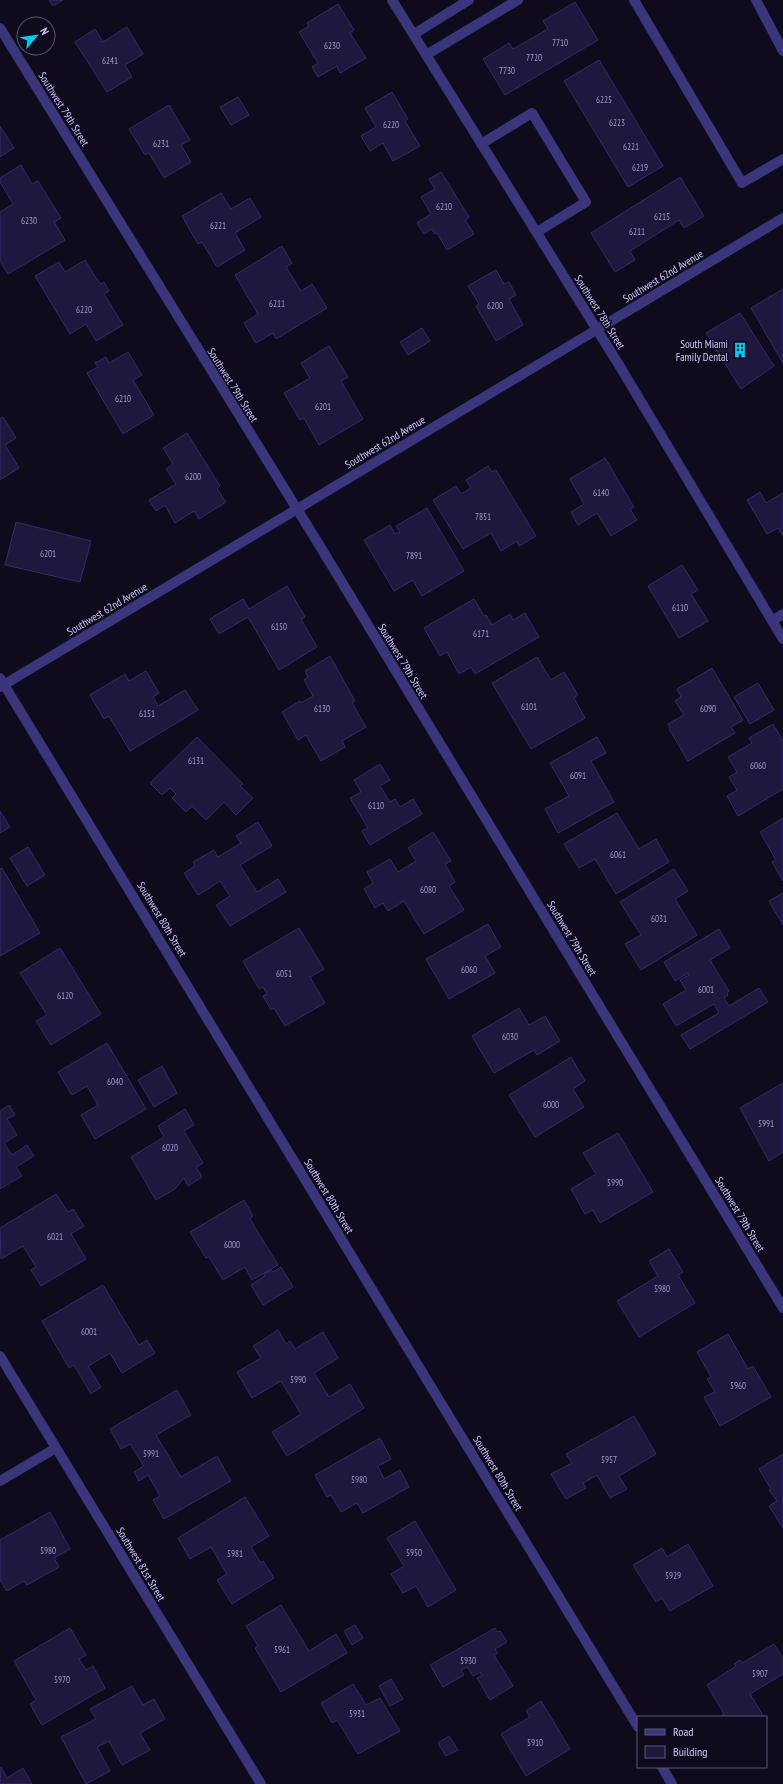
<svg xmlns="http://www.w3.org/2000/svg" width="783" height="1784" font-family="'PT Sans Narrow',sans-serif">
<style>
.building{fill:#20173e;stroke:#39286a}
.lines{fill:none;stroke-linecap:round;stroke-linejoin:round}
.service{stroke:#3b357c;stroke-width:10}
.minor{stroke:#3b357c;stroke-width:10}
.tertiary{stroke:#3b357c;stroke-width:10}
.labels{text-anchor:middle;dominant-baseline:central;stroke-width:3;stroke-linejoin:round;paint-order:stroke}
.number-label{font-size:9px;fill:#a49acf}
.street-label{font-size:11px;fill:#d0c6ff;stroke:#0f0b1c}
.poi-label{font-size:11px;fill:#d0c6ff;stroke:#0f0b1c;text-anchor:end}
</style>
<rect width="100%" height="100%" fill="#0f0b1c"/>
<path class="building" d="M 49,0 L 63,0 L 53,6 Z
M 575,2 L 598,40 L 505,95 L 483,59 L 509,43 L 513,49 L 548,29 L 543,21 Z
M 338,4 L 354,30 L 350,33 L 366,58 L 340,73 L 337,66 L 318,77 L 312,67 L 318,63 L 299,32 L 309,26 L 307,23 Z
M 127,27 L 143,54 L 125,65 L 132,77 L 107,92 L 75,42 L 95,29 L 103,42 Z
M 599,60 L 663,166 L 628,187 L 564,81 Z
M 392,92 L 408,119 L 405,121 L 420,146 L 393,161 L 383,143 L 370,151 L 361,136 L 376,127 L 365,108 Z
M 238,97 L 249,115 L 231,125 L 220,107 Z
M 169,105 L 190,140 L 181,145 L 191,162 L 164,178 L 149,153 L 145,155 L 129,129 Z
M 0,126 L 14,148 L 0,157 Z
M 21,165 L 32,184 L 38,181 L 61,218 L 54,222 L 65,240 L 8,274 L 0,261 L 0,212 L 13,204 L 0,182 L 0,178 Z
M 441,172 L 469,217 L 465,220 L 474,234 L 447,250 L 437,233 L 435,234 L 432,229 L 424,234 L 417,223 L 431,214 L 421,197 L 435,189 L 429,179 Z
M 680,177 L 704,216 L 684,228 L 679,220 L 630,251 L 635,260 L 615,272 L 591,233 Z
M 221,193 L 231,209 L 250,198 L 261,217 L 235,233 L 245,250 L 217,267 L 202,242 L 198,244 L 182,216 Z
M 282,246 L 292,263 L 286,267 L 301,291 L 312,284 L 327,308 L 276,339 L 273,333 L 256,343 L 244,323 L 258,314 L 235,275 Z
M 85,260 L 96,278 L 101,284 L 104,282 L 109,291 L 104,294 L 123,325 L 96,341 L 86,324 L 70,334 L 35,276 L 59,262 L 65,272 Z
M 496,270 L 504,284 L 509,282 L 516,295 L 509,299 L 523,325 L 496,341 L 476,306 L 479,304 L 468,286 Z
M 783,289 L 783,363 L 751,308 Z
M 740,313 L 774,366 L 741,389 L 706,333 Z
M 422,328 L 430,341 L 408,355 L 400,342 Z
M 329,346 L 348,377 L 341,381 L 363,419 L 319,445 L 304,418 L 300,420 L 284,393 L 310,378 L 301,363 Z
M 128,352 L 142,375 L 133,380 L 154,415 L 123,434 L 87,373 L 98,367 L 95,363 L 106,357 L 109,363 Z
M 3,417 L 16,438 L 5,445 L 19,468 L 0,480 L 0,419 Z
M 187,433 L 220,486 L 217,489 L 226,502 L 199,519 L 194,511 L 175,523 L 165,505 L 156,511 L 149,500 L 176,484 L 166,469 L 173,464 L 163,448 Z
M 605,458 L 634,507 L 630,509 L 637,520 L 611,536 L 597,513 L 578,525 L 571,512 L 584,504 L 570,479 Z
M 488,466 L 492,472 L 496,470 L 536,536 L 519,546 L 517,541 L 501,551 L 491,533 L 463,549 L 433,500 L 456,486 L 461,494 L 471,488 L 466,480 Z
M 760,492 L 766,503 L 783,493 L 783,536 L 778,528 L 767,534 L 747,500 Z
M 427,508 L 464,571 L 422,596 L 413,580 L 394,591 L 364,540 L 390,525 L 395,534 L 400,532 L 396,526 Z
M 16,522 L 91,541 L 80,582 L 5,565 Z
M 682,565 L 698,590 L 691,594 L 708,621 L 679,638 L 648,586 Z
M 287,586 L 305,617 L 301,619 L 317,647 L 279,670 L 248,617 L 219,634 L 210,619 L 243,599 L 249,609 Z
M 474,599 L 484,616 L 486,615 L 492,625 L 510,614 L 513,620 L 525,613 L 539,637 L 475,674 L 471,667 L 459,674 L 447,652 L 440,656 L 424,628 Z
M 330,656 L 355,701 L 352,703 L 366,727 L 342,741 L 345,747 L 321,761 L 306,735 L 298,740 L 282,712 L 300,701 L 301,703 L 313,696 L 304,680 L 308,677 L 305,671 Z
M 537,657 L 551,680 L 564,672 L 578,695 L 574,698 L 585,718 L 531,749 L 492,683 Z
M 712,668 L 743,720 L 731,727 L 735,733 L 688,761 L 669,729 L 670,728 L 668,724 L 684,715 L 675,701 L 681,697 L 677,689 Z
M 146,671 L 159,693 L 153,697 L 158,706 L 185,690 L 198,710 L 130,751 L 109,716 L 104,719 L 90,695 L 125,674 L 129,681 Z
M 758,683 L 774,710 L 750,724 L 734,697 Z
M 773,724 L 783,741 L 783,789 L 738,816 L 727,796 L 737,790 L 729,777 L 737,772 L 728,757 L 752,743 L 749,738 Z
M 197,737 L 243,784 L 240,786 L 253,798 L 236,815 L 224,802 L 206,820 L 192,806 L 186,812 L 172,798 L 176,794 L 170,788 L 162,795 L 150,783 Z
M 597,737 L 606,753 L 591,761 L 614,802 L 558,833 L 545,809 L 569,796 L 550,763 Z
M 380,764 L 390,780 L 380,786 L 390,802 L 395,799 L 400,807 L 413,799 L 422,814 L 370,845 L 362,831 L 368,828 L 350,798 L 361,792 L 354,780 Z
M 0,811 L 10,827 L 0,833 Z
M 617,813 L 639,849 L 656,839 L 669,862 L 616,894 L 595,859 L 579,868 L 564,844 Z
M 783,818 L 783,881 L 772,862 L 776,860 L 760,832 Z
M 258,822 L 272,846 L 240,865 L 257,892 L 278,879 L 286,892 L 230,926 L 216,905 L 230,896 L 220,881 L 198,895 L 184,873 L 195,866 L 193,862 L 214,850 L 218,857 L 241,843 L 236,836 Z
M 433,832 L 451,861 L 445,864 L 455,882 L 449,886 L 464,910 L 424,934 L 404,901 L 388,911 L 383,903 L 375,908 L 364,889 L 373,883 L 367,872 L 390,859 L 398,872 L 416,861 L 408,848 Z
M 28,847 L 45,875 L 27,886 L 10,858 Z
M 2,868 L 40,933 L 0,956 L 0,869 Z
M 674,869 L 688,891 L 675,899 L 697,935 L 641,970 L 625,944 L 641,935 L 620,902 Z
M 783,893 L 783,925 L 769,901 Z
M 488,924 L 501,947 L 485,956 L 495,973 L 449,999 L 426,959 Z
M 299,928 L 324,969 L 310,977 L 325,1003 L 285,1026 L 274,1008 L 271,1010 L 263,996 L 267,994 L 263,987 L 259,989 L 243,961 Z
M 719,929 L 730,948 L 710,960 L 729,991 L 727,992 L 728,995 L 724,998 L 729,1006 L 759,988 L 768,1002 L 690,1049 L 681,1035 L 719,1013 L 714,1004 L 676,1026 L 663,1004 L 686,990 L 680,980 L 689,975 L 688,973 L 675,981 L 664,962 Z
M 60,948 L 101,1014 L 51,1045 L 36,1021 L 47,1015 L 20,973 Z
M 519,1008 L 529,1025 L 545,1016 L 560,1041 L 537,1055 L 534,1050 L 494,1073 L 472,1036 Z
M 107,1043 L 146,1109 L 95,1139 L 81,1115 L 98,1105 L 87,1086 L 72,1095 L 58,1072 Z
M 571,1057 L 585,1081 L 573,1089 L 584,1107 L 535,1137 L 509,1095 Z
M 162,1066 L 177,1093 L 154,1107 L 138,1080 Z
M 783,1083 L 783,1152 L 769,1161 L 740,1108 Z
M 9,1105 L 15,1115 L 7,1119 L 17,1135 L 4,1143 L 12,1155 L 27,1145 L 34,1156 L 16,1167 L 22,1176 L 0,1189 L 0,1111 Z
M 185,1109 L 194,1125 L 184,1131 L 203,1163 L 196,1167 L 202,1177 L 188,1186 L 184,1178 L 175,1189 L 156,1200 L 131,1157 L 164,1137 L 158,1126 Z
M 618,1133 L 653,1192 L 600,1223 L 593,1210 L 585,1214 L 571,1189 L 596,1174 L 583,1153 Z
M 56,1194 L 68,1212 L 73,1209 L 84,1226 L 71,1234 L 86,1259 L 41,1286 L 31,1270 L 36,1267 L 23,1246 L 1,1259 L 0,1228 Z
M 244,1200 L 253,1216 L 250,1219 L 278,1265 L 252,1280 L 245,1267 L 223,1280 L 209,1257 L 206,1258 L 190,1232 Z
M 669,1249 L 683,1272 L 678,1275 L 695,1303 L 639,1337 L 617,1301 L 658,1276 L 649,1261 Z
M 281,1267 L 293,1287 L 263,1305 L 251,1285 L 265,1276 L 264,1274 L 271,1270 L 273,1272 Z
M 103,1285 L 139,1345 L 147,1340 L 155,1353 L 122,1373 L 110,1353 L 88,1366 L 101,1387 L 91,1394 L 74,1365 L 69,1368 L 42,1321 Z
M 278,1330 L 286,1344 L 290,1341 L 295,1349 L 323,1332 L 338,1358 L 314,1373 L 329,1397 L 350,1384 L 364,1408 L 287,1456 L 272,1432 L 301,1414 L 281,1381 L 252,1398 L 237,1372 L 261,1358 L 253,1346 Z
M 728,1334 L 748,1369 L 753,1366 L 771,1397 L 720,1426 L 704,1397 L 715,1392 L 707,1379 L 711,1377 L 697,1352 Z
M 177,1390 L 191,1415 L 156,1435 L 181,1477 L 217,1456 L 231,1481 L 164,1519 L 153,1500 L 160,1496 L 148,1475 L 139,1481 L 134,1472 L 144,1466 L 130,1444 L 121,1449 L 110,1429 Z
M 634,1416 L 656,1454 L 619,1476 L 627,1489 L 610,1498 L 597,1475 L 583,1483 L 586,1488 L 566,1499 L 551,1474 L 572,1463 L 566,1454 Z
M 380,1438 L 391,1459 L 378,1466 L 384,1479 L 400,1470 L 409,1487 L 363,1513 L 357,1503 L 341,1512 L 331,1495 L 327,1497 L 315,1475 Z
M 783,1454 L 783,1528 L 769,1506 L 777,1501 L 769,1490 L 771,1489 L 759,1469 Z
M 245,1497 L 269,1536 L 251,1547 L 261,1563 L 263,1561 L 274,1578 L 232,1604 L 217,1580 L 227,1574 L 211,1547 L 190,1559 L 178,1538 Z
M 50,1512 L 70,1549 L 54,1558 L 59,1567 L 27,1585 L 24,1581 L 7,1591 L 0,1580 L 0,1540 Z
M 415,1521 L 456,1590 L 428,1607 L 416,1586 L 403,1593 L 391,1574 L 404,1566 L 387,1538 Z
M 688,1544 L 713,1586 L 670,1611 L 662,1598 L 656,1602 L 633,1565 L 662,1548 L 667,1557 Z
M 281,1605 L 309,1651 L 336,1634 L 347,1653 L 281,1692 L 255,1648 L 258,1646 L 246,1626 Z
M 355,1625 L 363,1638 L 352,1645 L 344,1631 Z
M 70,1628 L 86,1655 L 79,1659 L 86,1670 L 93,1666 L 105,1688 L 42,1725 L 30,1704 L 36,1700 L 14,1661 Z
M 495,1628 L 497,1632 L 500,1631 L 507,1642 L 495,1649 L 498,1653 L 494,1655 L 513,1686 L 490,1700 L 477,1678 L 482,1676 L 480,1672 L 473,1676 L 467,1667 L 461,1670 L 464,1675 L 443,1687 L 430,1665 Z
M 774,1644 L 783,1658 L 783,1674 L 750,1694 L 764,1717 L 723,1717 L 722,1715 L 724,1714 L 707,1685 L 736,1666 L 734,1664 L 740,1660 L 742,1663 Z
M 391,1679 L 403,1699 L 390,1706 L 379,1686 Z
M 353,1684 L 366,1705 L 380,1698 L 400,1731 L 358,1754 L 337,1720 L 332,1723 L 321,1703 Z
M 132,1686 L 143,1705 L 154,1699 L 165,1719 L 140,1733 L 150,1750 L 122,1765 L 109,1741 L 97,1747 L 110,1771 L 86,1784 L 61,1737 L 96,1719 L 90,1709 Z
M 541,1701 L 570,1749 L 526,1776 L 501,1734 L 530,1717 L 526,1711 Z
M 449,1736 L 458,1750 L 446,1756 L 438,1743 Z
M 1,1767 L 7,1778 L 23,1768 L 32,1784 L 0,1784 Z"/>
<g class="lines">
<path class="service" d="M 634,0 L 742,183 L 783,159
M 756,0 L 783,51
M 414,34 L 469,0
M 426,55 L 518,0
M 481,144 L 532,113 L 586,202 L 537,232"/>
<path class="minor" d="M 392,0 L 619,365 L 783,639
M 0,28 L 318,543 L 783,1308
M 772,621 L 783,614
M 0,1356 L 261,1784
M 0,1481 L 56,1448"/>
<path class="tertiary" d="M 0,678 L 638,1727
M 0,687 L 783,218
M 662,1767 L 672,1784"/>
</g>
<defs>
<symbol id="building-bare" viewBox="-9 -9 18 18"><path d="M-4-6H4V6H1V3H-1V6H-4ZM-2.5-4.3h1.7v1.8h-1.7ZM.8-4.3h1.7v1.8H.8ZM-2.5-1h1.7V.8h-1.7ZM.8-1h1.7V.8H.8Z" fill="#00cdf1" stroke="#0f0b1c" stroke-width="2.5" paint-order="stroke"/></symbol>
</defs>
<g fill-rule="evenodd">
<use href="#building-bare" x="729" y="339" width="22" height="22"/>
</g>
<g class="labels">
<g class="number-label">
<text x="560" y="42">7710</text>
<text x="332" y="45">6230</text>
<text x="534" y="57">7720</text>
<text x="110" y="60">6241</text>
<text x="507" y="70">7730</text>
<text x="604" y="99">6225</text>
<text x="617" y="122">6223</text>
<text x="391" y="124">6220</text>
<text x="161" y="143">6231</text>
<text x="631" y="146">6221</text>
<text x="640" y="167">6219</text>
<text x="444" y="206">6210</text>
<text x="662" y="216">6215</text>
<text x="29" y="220">6230</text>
<text x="218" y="225">6221</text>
<text x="637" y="231">6211</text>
<text x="277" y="303">6211</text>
<text x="495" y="305">6200</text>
<text x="84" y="309">6220</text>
<text x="123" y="398">6210</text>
<text x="323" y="406">6201</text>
<text x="193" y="476">6200</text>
<text x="601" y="492">6140</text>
<text x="483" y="516">7851</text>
<text x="48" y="553">6201</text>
<text x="414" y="555">7891</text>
<text x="680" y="607">6110</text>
<text x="279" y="626">6150</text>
<text x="481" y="633">6171</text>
<text x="529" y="706">6101</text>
<text x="322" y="708">6130</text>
<text x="708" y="708">6090</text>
<text x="147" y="713">6151</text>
<text x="196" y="760">6131</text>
<text x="758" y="765">6060</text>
<text x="578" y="775">6091</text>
<text x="376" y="805">6110</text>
<text x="618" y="854">6061</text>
<text x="428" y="889">6080</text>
<text x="659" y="918">6031</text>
<text x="469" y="969">6060</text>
<text x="284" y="973">6051</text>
<text x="706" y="989">6001</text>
<text x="65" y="995">6120</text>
<text x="510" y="1036">6030</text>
<text x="115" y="1081">6040</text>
<text x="551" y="1104">6000</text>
<text x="766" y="1123">5991</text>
<text x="170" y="1147">6020</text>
<text x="615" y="1182">5990</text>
<text x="55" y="1236">6021</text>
<text x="232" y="1244">6000</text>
<text x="662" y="1288">5980</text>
<text x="89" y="1331">6001</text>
<text x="298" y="1379">5990</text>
<text x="738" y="1385">5960</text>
<text x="151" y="1453">5991</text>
<text x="609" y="1459">5957</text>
<text x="359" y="1479">5980</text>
<text x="48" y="1550">5980</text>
<text x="414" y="1552">5950</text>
<text x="235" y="1553">5981</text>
<text x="673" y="1575">5929</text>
<text x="282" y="1649">5961</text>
<text x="468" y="1660">5930</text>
<text x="760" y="1673">5907</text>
<text x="62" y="1679">5970</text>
<text x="357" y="1713">5931</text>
<text x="535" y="1742">5910</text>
</g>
<g class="street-label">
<text transform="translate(64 109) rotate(58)">Southwest 79th Street</text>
<text transform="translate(663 276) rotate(-31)">Southwest 62nd Avenue</text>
<text transform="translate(600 312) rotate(58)">Southwest 78th Street</text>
<text transform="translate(233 385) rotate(58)">Southwest 79th Street</text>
<text transform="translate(385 442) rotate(-31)">Southwest 62nd Avenue</text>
<text transform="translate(107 609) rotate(-31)">Southwest 62nd Avenue</text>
<text transform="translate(403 661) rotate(59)">Southwest 79th Street</text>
<text transform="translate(162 919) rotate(59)">Southwest 80th Street</text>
<text transform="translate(572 938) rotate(59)">Southwest 79th Street</text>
<text transform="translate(329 1196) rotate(59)">Southwest 80th Street</text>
<text transform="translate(740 1214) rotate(59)">Southwest 79th Street</text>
<text transform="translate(498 1473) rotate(59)">Southwest 80th Street</text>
<text transform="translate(141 1564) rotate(59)">Southwest 81st Street</text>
</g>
<g class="poi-label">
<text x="728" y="344">South Miami<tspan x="728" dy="13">Family Dental</tspan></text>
</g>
</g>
<rect x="637" y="1716" width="130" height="52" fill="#0f0b1c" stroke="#5c5677"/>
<rect x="645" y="1729" width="20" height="6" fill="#3b357c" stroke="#5c5677"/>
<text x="673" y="1736" font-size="12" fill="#d0c6ff">Road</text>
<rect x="645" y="1746" width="20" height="12" fill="#20173e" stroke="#5c5677"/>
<text x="673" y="1756" font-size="12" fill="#d0c6ff">Building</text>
<g transform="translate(36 36) rotate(61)"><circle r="19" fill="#0f0b1c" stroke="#5c5677"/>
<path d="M0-3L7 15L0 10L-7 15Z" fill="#00cdf1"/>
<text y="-6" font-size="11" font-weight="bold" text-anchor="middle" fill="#d0c6ff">N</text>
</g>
</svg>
